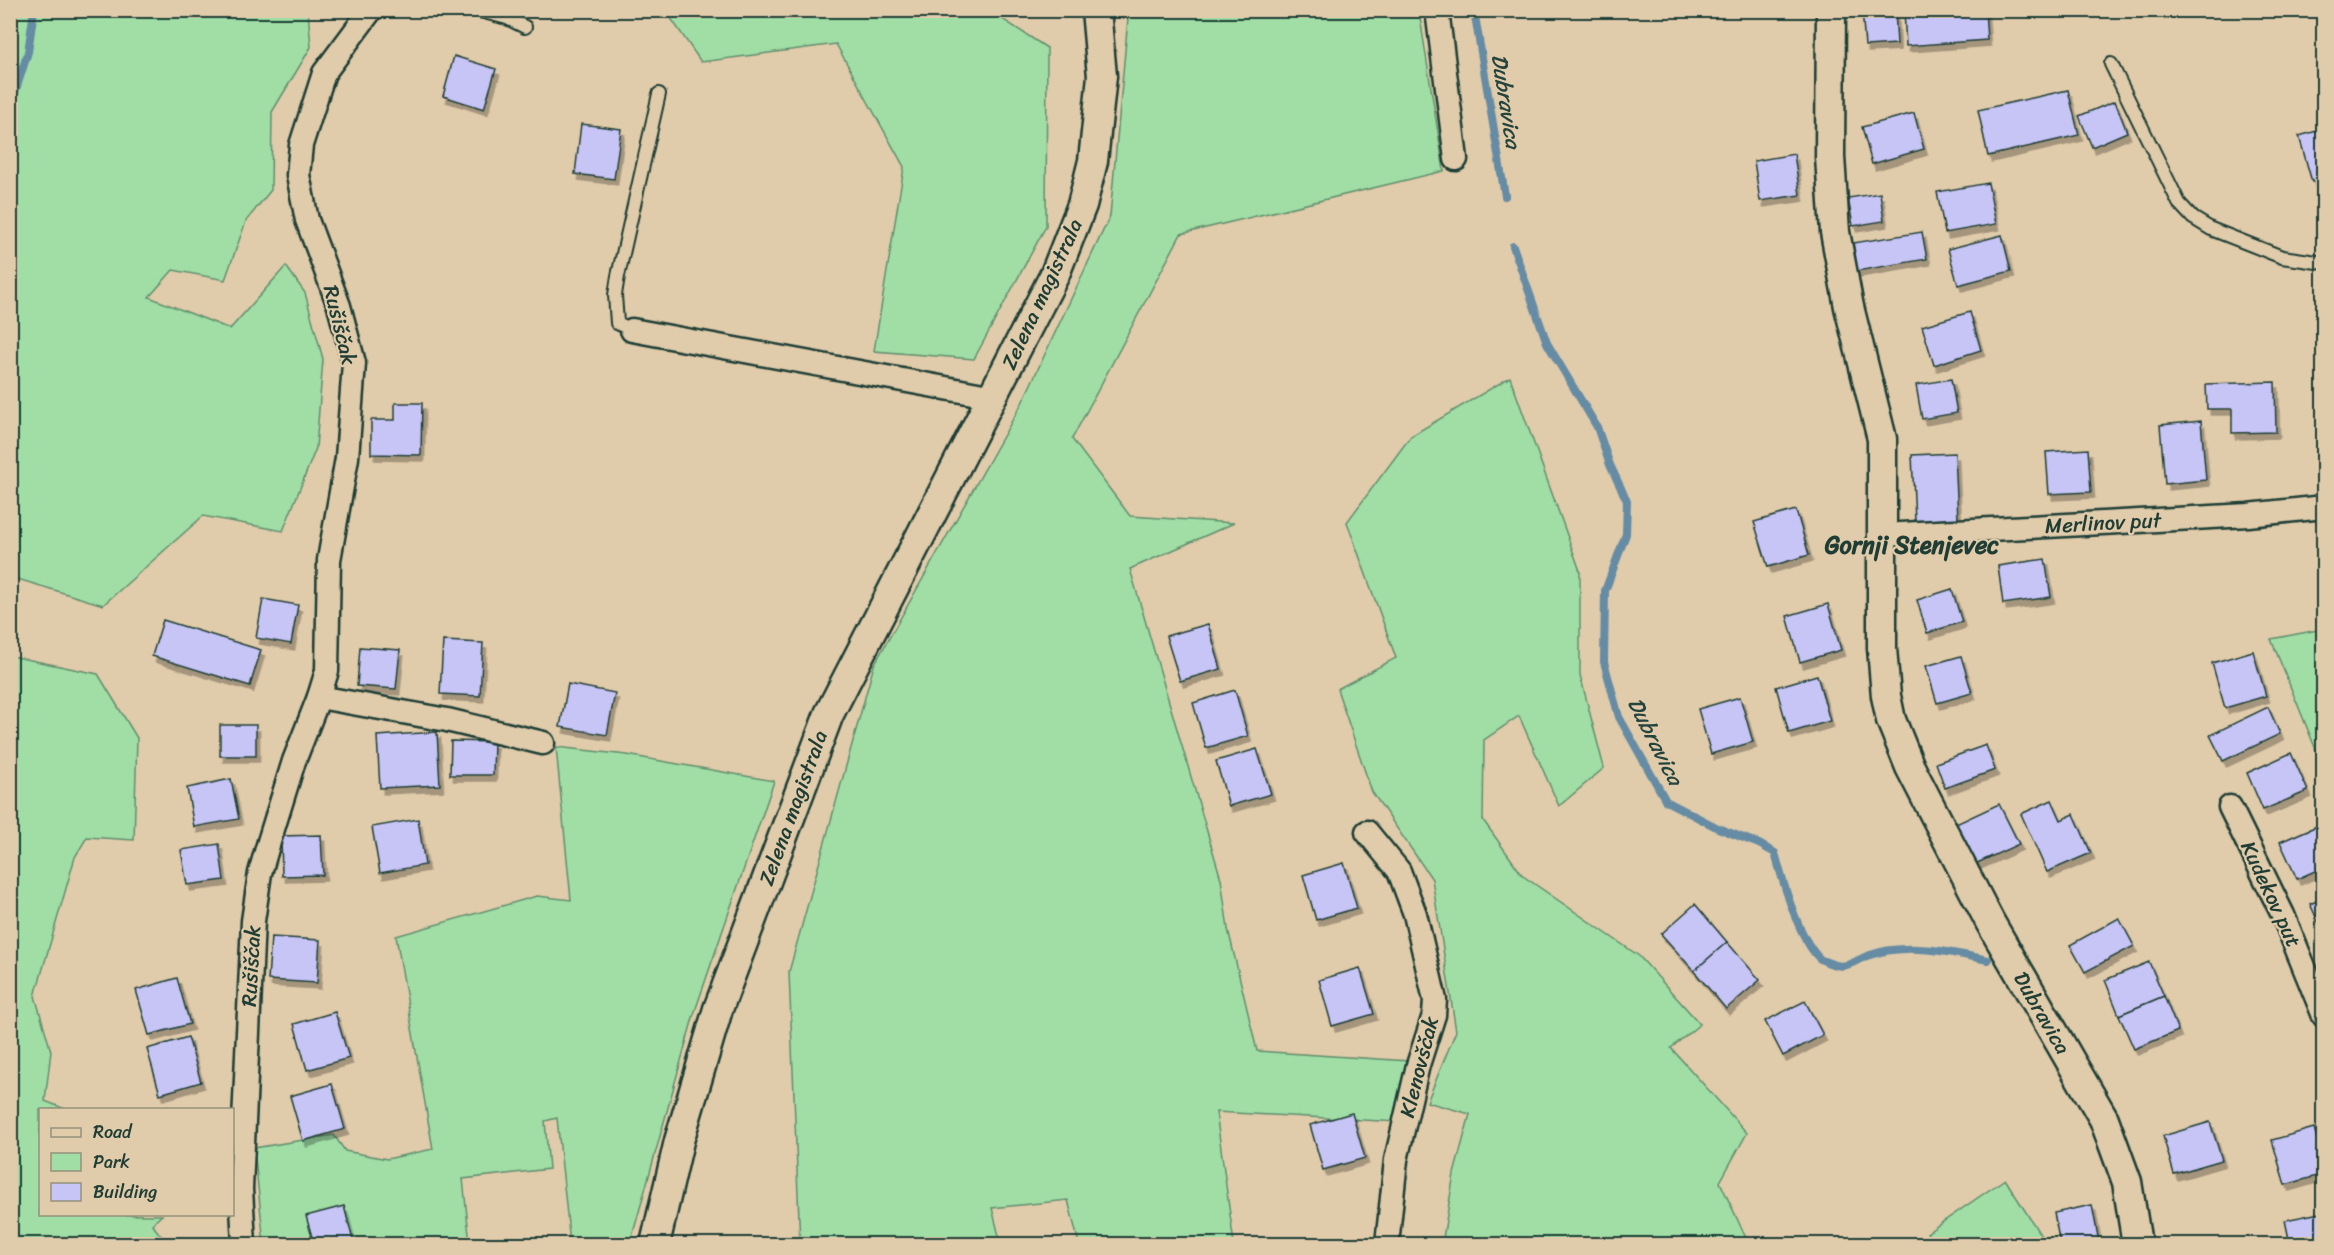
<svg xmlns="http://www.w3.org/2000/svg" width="2334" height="1255" font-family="Sriracha,sans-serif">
<defs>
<filter id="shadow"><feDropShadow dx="3.5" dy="6" stdDeviation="0" flood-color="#0004"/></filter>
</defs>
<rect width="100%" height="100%" fill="#e0cbaa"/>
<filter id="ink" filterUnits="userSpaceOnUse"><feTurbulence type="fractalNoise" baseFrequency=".0167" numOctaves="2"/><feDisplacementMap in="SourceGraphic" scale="12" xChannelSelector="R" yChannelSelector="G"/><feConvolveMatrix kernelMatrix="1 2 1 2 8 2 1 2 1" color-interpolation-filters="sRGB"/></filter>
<g filter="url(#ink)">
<g fill="#a0dea6" stroke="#608e6d" stroke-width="1.5">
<path d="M 10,11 L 308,11 L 311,47 L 272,112 L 271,190 L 246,221 L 225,280 L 173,270 L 149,297 L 230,329 L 286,266 L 305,293 L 323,359 L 316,448 L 283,531 L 203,516 L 103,605 L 11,577 Z"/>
<path d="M 666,11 L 990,11 L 1047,48 L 1046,226 L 974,359 L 874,351 L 904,167 L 836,44 L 701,62 Z"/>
<path d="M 1125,11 L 1419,11 L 1444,171 L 1181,234 L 1072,439 L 1130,516 L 1234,523 L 1130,569 L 1221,879 L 1228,929 L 1257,1051 L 1409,1061 L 1398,1122 L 1216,1112 L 1234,1244 L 1079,1244 L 1068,1200 L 992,1208 L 1001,1244 L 800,1244 L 789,972 L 874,665 L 1022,403 L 1110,216 L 1128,18 Z"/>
<path d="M 1510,377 L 1580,571 L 1580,675 L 1604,768 L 1559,806 L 1519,716 L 1484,740 L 1483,820 L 1523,876 L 1639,956 L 1700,1024 L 1671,1048 L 1747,1133 L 1720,1182 L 1746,1238 L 1736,1244 L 1442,1244 L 1454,1174 L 1470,1114 L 1427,1102 L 1456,1031 L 1432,879 L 1372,792 L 1337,689 L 1396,658 L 1347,522 L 1411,436 Z"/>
<path d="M 2323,629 L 2324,629 L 2323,767 L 2271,639 Z"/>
<path d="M 11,656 L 98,674 L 137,738 L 134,840 L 87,837 L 75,857 L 35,996 L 51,1051 L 45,1101 L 65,1109 L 40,1110 L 40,1214 L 162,1215 L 152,1224 L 167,1244 L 11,1244 Z"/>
<path d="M 556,747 L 627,755 L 774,781 L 694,1014 L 630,1244 L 570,1244 L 557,1118 L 545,1121 L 549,1169 L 463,1179 L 470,1244 L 264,1244 L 254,1148 L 334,1135 L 345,1151 L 387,1159 L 433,1149 L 396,936 L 537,896 L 571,900 Z"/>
<path d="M 2005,1179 L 2041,1236 L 2030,1244 L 1937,1244 L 1927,1233 Z"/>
</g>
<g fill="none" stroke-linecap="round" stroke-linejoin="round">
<g stroke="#658ca4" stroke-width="8">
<path d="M 1474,10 L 1505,196"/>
<path d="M 10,108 L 28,52 L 34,10"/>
<path d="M 1513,246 L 1547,343 L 1597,427 L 1610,465 L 1627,501 L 1626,534 L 1605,591 L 1604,662 L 1619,717 L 1666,801 L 1718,828 L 1759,844 L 1775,853 C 1783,882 1798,937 1819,958 C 1822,961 1828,962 1832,964 C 1848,970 1856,959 1870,955 C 1907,942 1951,952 1988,960"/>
</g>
</g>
<g fill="#c7c4f6" stroke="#1f3d34" stroke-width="1.5" filter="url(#shadow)">
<path d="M 1862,10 L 1895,10 L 1897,44 L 1865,46 Z"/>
<path d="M 1904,10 L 1985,10 L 1987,40 L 1906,46 Z"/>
<path d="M 454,56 L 496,69 L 484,109 L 443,96 Z"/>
<path d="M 2068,90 L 2079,135 L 1988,156 L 1978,110 Z"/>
<path d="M 2115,101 L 2127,132 L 2092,147 L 2079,116 Z"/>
<path d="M 1914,113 L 1924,149 L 1872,164 L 1862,127 Z"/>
<path d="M 581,124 L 621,129 L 614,179 L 575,174 Z"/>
<path d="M 2324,129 L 2324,178 L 2312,182 L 2299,136 Z"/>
<path d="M 1794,154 L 1800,195 L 1760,201 L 1754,161 Z"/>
<path d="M 1988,183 L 1996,224 L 1945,233 L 1937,192 Z"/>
<path d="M 1880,193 L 1884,221 L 1853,226 L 1848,198 Z"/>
<path d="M 1922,232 L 1927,259 L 1857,271 L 1853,243 Z"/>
<path d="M 2002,235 L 2011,271 L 1958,285 L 1948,249 Z"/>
<path d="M 1970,312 L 1981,350 L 1934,365 L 1922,326 Z"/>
<path d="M 1951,379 L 1957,413 L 1922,419 L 1916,385 Z"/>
<path d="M 2275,382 L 2276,432 L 2232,433 L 2232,409 L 2207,409 L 2206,384 Z"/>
<path d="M 395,403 L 422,403 L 421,455 L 371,454 L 371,420 L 395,420 Z"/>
<path d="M 2201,421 L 2206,480 L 2165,484 L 2160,425 Z"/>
<path d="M 2088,449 L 2091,492 L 2049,494 L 2046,452 Z"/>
<path d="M 1955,453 L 1958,519 L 1915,521 L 1912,455 Z"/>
<path d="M 1796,510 L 1809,555 L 1768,567 L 1754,522 Z"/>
<path d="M 2045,559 L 2051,597 L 2003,604 L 1998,566 Z"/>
<path d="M 1952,589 L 1962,622 L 1927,633 L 1917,600 Z"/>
<path d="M 263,599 L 298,605 L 291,644 L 256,638 Z"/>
<path d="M 1828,604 L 1841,650 L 1800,662 L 1787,616 Z"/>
<path d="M 163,620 L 261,650 L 250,686 L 152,656 Z"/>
<path d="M 1208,624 L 1221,669 L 1180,681 L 1166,636 Z"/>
<path d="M 443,641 L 483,643 L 480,696 L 440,694 Z"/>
<path d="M 360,647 L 400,650 L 396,689 L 357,686 Z"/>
<path d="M 2253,651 L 2266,696 L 2225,708 L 2212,663 Z"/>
<path d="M 1961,656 L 1972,693 L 1937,703 L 1926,666 Z"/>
<path d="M 1817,675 L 1830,721 L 1789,733 L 1776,687 Z"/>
<path d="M 568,684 L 615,693 L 607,735 L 560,727 Z"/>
<path d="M 1235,690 L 1248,736 L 1206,748 L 1193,703 Z"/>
<path d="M 1740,697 L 1753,742 L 1711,754 L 1698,709 Z"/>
<path d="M 2268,707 L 2280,734 L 2223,761 L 2210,735 Z"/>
<rect x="220" y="725" width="36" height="31"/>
<path d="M 437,732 L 440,785 L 380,788 L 377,736 Z"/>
<path d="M 451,741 L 494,742 L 493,775 L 450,775 Z"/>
<path d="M 1986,745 L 1995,770 L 1945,788 L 1936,763 Z"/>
<path d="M 1257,749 L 1271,794 L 1229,806 L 1216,761 Z"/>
<path d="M 2291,753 L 2308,791 L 2263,810 L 2247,773 Z"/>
<path d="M 231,779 L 239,819 L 194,827 L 187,788 Z"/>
<path d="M 2052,800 L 2061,820 L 2074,814 L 2091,853 L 2047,872 L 2021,814 Z"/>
<path d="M 1999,804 L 2019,844 L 1975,864 L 1956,824 Z"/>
<path d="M 418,819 L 425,865 L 380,873 L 372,827 Z"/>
<path d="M 2324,823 L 2324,867 L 2297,879 L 2280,842 Z"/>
<path d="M 321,835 L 323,875 L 282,876 L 281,836 Z"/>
<path d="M 219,844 L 224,880 L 187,885 L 181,850 Z"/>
<path d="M 1344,863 L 1357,908 L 1316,920 L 1303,875 Z"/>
<path d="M 2324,898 L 2324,934 L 2310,904 Z"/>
<path d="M 1695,904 L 1727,942 L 1694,971 L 1661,934 Z"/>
<path d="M 2119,918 L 2134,946 L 2085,972 L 2070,945 Z"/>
<path d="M 271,937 L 320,940 L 317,983 L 268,980 Z"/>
<path d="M 1727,942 L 1760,980 L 1726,1009 L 1694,971 Z"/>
<path d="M 2149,962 L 2164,996 L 2119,1015 L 2105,980 Z"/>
<path d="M 1360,968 L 1374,1014 L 1332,1026 L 1319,980 Z"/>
<path d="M 177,978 L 190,1024 L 149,1035 L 136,990 Z"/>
<path d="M 2164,996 L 2178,1031 L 2134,1049 L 2119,1015 Z"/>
<path d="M 1805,1001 L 1823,1035 L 1783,1056 L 1765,1021 Z"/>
<path d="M 335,1012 L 349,1058 L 307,1070 L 294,1024 Z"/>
<path d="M 188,1037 L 201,1082 L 160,1094 L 147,1049 Z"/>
<path d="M 332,1084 L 345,1129 L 303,1141 L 290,1096 Z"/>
<path d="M 1352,1113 L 1365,1158 L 1323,1170 L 1310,1125 Z"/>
<path d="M 2210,1122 L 2222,1160 L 2174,1174 L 2163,1136 Z"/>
<path d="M 2314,1128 L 2324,1162 L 2324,1174 L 2285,1185 L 2272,1140 Z"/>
<path d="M 2092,1205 L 2099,1242 L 2086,1244 L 2060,1244 L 2054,1213 Z"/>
<path d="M 344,1206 L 354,1244 L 314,1244 L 306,1216 Z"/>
<path d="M 2320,1213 L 2324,1244 L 2290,1244 L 2285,1220 Z"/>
</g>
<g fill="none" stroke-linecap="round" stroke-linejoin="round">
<g stroke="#1f3d34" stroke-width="16">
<g id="service">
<path d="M 476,10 L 507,18 L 525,27"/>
<path d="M 2111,64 L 2179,203 L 2193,218 L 2211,229 L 2282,257 L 2324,263"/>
<path d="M 632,330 L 617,323 L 615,295 L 618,276 L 659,94"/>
</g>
</g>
<g stroke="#1f3d34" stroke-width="27">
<g id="minor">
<path d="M 1437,10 L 1456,159"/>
<path d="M 632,330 L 994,397"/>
<path d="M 1883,535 L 2248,515 L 2324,507"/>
<path d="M 319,697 L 447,720 L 543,743"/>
<path d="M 2230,807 L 2283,915 L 2324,1016"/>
<path d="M 1367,832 L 1399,871 L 1415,914 L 1435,1000 L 1434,1015 L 1418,1065 L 1396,1160 L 1387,1244"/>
<path d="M 244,1244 L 241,1189 L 253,921 L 260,873 L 268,845 L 294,761 L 319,697 L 327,671 L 329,560 L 347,458 L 354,363 L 339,306 L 307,220 L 298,175 L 301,145 L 324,73 L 371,10"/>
</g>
</g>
<g stroke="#1f3d34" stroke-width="33">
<g id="tertiary">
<path d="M 1831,10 L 1830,157 L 1835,232 L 1849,307 L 1882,439 L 1882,648 L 1886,696 L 1891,720 L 1910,767 L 1990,922 L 2104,1119 L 2127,1182 L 2137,1244"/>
<path d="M 655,1244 L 679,1141 L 718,1009 L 829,714 L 1055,274 L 1082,205 L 1093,161 L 1102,76 L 1096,10"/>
</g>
</g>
<use href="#service" stroke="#e0cbaa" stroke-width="12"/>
<use href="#minor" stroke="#e0cbaa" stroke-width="22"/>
<use href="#tertiary" stroke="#e0cbaa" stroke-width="28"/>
</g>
</g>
<g text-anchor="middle" stroke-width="4.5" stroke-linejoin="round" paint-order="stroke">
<g font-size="21" fill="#1f3d34" stroke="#e0cbaa">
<text transform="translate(1042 294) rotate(-65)" y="7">Zelena magistrala</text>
<text transform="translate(340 325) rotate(76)" y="7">Rušiščak</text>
<text transform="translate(2103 523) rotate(-3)" y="7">Merlinov put</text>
<text transform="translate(793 808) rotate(-70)" y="7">Zelena magistrala</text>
<text transform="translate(2271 894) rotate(65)" y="7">Kudekov put</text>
<text transform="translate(251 966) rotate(-87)" y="7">Rušiščak</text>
<text transform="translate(2042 1013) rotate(60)" y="7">Dubravica</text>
<text transform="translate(1419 1067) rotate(-76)" y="7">Klenovščak</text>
</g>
<g font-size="22" font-style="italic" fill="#25443d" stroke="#e0cbaa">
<text transform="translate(1507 101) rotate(81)" y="8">Dubravica</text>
<text transform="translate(1656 741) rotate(63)" y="8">Dubravica</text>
</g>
<g font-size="24" font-weight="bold" fill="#1f3d34" stroke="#e0cbaa">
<text x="1912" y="553">Gornji Stenjevec</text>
</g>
</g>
<rect width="2334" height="1255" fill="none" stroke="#e0cbaa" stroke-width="36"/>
<rect x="18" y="18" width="2298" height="1219" fill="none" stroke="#1f3d34" stroke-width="2" filter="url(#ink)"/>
<rect x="39" y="1108" width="195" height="108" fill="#e0cbaa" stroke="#93927b" stroke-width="1.5"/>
<rect x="51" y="1128" width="30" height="9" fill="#e0cbaa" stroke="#93927b" stroke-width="1.5"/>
<text x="93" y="1138" font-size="18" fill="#1f3d34">Road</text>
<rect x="51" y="1153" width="30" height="18" fill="#a0dea6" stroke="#93927b" stroke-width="1.5"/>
<text x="93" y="1168" font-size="18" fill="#1f3d34">Park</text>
<rect x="51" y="1183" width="30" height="18" fill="#c7c4f6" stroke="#93927b" stroke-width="1.5"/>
<text x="93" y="1198" font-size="18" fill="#1f3d34">Building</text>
</svg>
